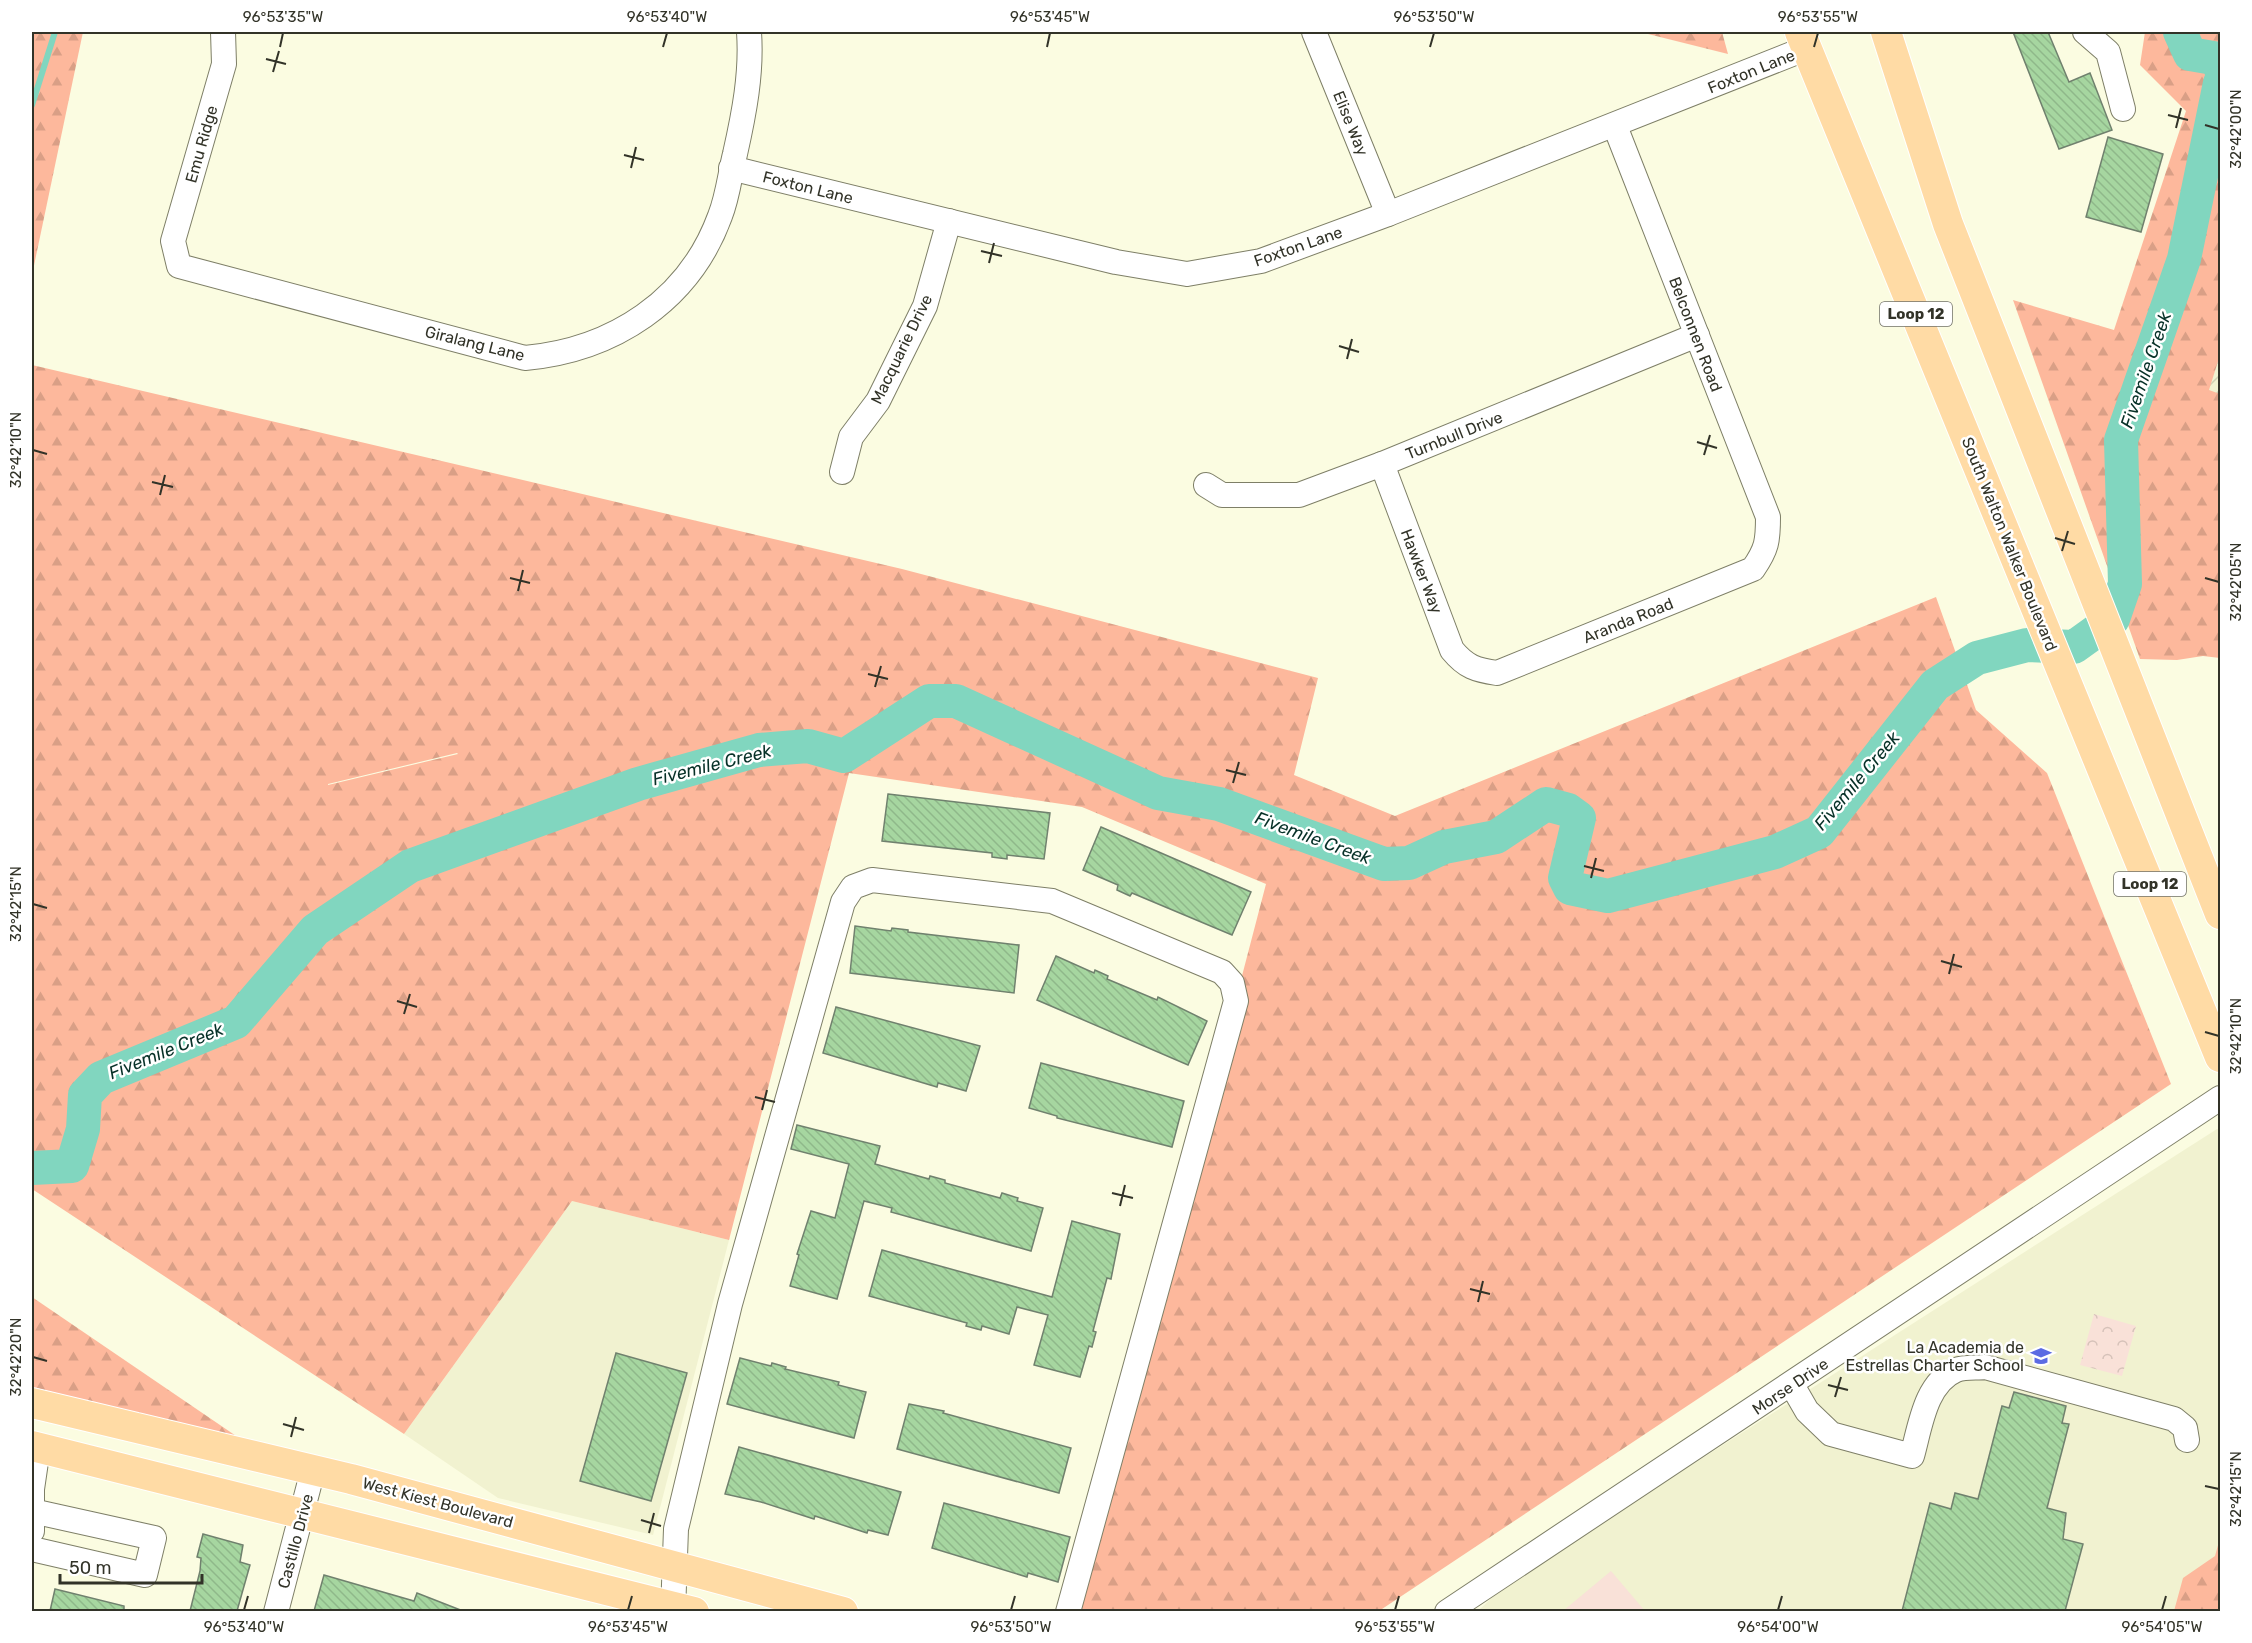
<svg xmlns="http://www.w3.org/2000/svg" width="2252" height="1643" font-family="Rubik,sans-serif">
<defs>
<pattern id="industrial-furrows" width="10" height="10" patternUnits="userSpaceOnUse" patternTransform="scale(1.5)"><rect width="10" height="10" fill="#f1f2d0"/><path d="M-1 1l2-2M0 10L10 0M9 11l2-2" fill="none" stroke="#cfd0b3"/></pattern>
<pattern id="forest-firs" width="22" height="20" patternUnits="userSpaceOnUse" patternTransform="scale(1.5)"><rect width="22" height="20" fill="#fdb89c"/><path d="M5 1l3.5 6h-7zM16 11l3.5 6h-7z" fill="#d99f86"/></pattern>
<pattern id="park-crowns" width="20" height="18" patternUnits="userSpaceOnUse" patternTransform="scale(1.5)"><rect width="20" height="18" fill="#f9e1d8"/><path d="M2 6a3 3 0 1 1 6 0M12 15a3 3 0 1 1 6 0" fill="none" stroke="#d6c2b9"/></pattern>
<pattern id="building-back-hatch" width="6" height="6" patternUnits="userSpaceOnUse" patternTransform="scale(1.5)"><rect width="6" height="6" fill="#a6d6a0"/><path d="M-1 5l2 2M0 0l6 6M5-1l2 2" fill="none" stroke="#8fb88a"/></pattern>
</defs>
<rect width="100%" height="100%" fill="#fbfce1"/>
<g fill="#f1f2d0">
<path d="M 2217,1129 L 2220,1130 L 2220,1611 L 1477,1612 L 1507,1583 Z"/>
<path d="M 572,1201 L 729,1240 L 653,1535 L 498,1498 L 404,1434 Z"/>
</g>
<path fill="url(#industrial-furrows)" d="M 2220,355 L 2220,394 L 2208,391 Z"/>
<g fill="url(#forest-firs)" fill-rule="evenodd">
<path d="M 32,32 L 83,32 L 32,275 Z"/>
<path d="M 1640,32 L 1722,32 L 1728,54 Z"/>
<path d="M 2145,32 L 2220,32 L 2220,355 L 2209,390 L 2220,394 L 2220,658 L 2203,656 L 2177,660 L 2140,659 L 2013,300 L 2114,330 L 2186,111 L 2140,65 Z"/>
<path d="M 32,365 L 902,569 L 1318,678 L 1294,775 L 1395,816 L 1936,597 L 1976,710 L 2047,773 L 2171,1084 L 1379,1611 L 1076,1611 L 1266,884 L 1082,807 L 849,773 L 729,1240 L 572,1201 L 404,1434 L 32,1189 ZM 457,753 L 458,754 L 328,785 L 328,784 Z"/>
<path d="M 32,1297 L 242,1440 L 32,1387 Z"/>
<path d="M 2220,1538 L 2220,1611 L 2174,1611 L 2183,1578 L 2215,1556 Z"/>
</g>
<path fill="url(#park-crowns)" d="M 2094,1314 L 2136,1326 L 2122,1376 L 2080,1365 Z"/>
<path fill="#f9e1d8" d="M 1611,1571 L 1645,1611 L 1563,1611 Z"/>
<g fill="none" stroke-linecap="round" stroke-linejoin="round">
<path stroke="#81d6bf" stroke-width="6" d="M 32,105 L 55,32"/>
<g stroke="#81d6bf" stroke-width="34">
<path d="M 2180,32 L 2190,54 L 2219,59 L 2220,67"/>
<path d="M 32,1168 L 72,1166 L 83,1129 L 85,1095 L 101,1078 L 236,1022 L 315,930 L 410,866 L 638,784 L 759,750 L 808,746 L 844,756 L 929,701 L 956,701 L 1158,793 L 1219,804 L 1384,864 L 1409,863 L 1444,847 L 1496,837 L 1546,804 L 1568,810 L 1579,818 L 1565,878 L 1570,888 L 1608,896 L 1775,852 L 1819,832 L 1935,685 L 1977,658 L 2027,645 L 2074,647 L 2113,619 L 2125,584 L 2121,440 L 2184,259 L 2220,83"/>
</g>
</g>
<g fill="url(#building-back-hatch)" stroke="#70816e" stroke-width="1.5">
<path d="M 2013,32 L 2048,32 L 2069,82 L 2090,73 L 2112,130 L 2059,149 Z"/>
<path d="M 2108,137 L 2163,154 L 2141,232 L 2086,217 Z"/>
<path d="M 888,794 L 1050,813 L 1044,859 L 1007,855 L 1007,859 L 992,857 L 992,853 L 882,841 Z"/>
<path d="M 1101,827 L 1251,892 L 1232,935 L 1132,893 L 1130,896 L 1117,890 L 1118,885 L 1083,870 Z"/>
<path d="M 855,926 L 891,931 L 892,928 L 908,930 L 908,932 L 1019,945 L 1014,993 L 850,973 Z"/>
<path d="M 1056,956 L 1094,973 L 1095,970 L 1108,976 L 1107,979 L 1157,1000 L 1158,997 L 1207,1021 L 1188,1065 L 1037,1000 Z"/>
<path d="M 836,1007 L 980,1046 L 966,1091 L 938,1083 L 937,1087 L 823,1053 Z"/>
<path d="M 1041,1063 L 1184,1101 L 1172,1147 L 1057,1118 L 1057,1116 L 1029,1108 Z"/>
<path d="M 797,1125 L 880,1146 L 875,1164 L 929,1179 L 930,1176 L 945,1180 L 945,1183 L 1000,1198 L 1002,1193 L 1018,1198 L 1017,1201 L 1043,1208 L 1031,1251 L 891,1212 L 892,1208 L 864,1201 L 837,1299 L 790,1286 L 799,1255 L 797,1254 L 811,1211 L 835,1218 L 849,1164 L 791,1149 Z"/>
<path d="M 1072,1221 L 1120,1234 L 1111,1279 L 1107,1278 L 1093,1331 L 1096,1332 L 1092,1347 L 1089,1346 L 1080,1377 L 1034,1365 L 1048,1315 L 1017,1307 L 1009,1334 L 982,1326 L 981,1330 L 966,1326 L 967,1323 L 869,1296 L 882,1250 L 1052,1297 Z"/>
<path d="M 616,1353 L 687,1373 L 651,1501 L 580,1481 Z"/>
<path d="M 740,1358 L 771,1366 L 772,1363 L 786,1367 L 785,1369 L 839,1382 L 838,1385 L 866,1392 L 854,1438 L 727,1404 Z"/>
<path d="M 2014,1392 L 2066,1406 L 2062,1423 L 2069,1424 L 2047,1508 L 2066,1513 L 2063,1539 L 2083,1544 L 2065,1611 L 1902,1611 L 1930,1503 L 1951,1509 L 1955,1493 L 1978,1499 L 2002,1406 L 2009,1408 Z"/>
<path d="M 909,1404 L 944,1411 L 943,1413 L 1071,1448 L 1059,1493 L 897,1449 Z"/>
<path d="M 739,1447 L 901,1492 L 888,1535 L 868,1530 L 867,1533 L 815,1516 L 814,1519 L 761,1502 L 725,1494 Z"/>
<path d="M 944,1503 L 1070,1537 L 1058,1582 L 1028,1573 L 1027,1577 L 932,1548 Z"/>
<path d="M 203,1534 L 243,1545 L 240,1562 L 250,1565 L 237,1611 L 190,1611 L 200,1571 L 201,1558 L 197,1557 Z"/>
<path d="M 324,1575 L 414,1601 L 417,1593 L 463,1611 L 314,1611 Z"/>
<path d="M 55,1589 L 124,1606 L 124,1611 L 50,1611 Z"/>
</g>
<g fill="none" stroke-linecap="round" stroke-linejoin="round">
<g stroke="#7e7f67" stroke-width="26">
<g id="minor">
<path d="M 223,32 L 224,64 L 173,241 L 179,266 L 525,358 C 613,350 689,301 720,216 C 728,196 730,174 735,154 C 744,114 752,73 749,32"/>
<path d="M 1314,32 L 1388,214"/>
<path d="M 2085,32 L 2108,52 L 2123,109"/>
<path d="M 731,168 L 1116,262 L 1187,274 L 1261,261 L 1388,214 L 1807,48"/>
<path d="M 1382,464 L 1452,650 C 1466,667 1476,670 1497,673 L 1753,569 C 1767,549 1768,541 1768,517 L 1615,126"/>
<path d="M 842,472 L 851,437 L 878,401 L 925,306 L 949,221"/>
<path d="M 1206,485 L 1222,495 L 1299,495 L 1382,464 L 1697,335"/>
<path d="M 1792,1385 L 1807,1411 L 1831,1434 L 1912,1456 C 1920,1428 1925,1383 1956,1370 C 1964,1367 1976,1368 1985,1367 L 2174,1419 L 2185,1428 L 2187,1440"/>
<path d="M 32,1531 L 32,1489 L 38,1448"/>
<path d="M 32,1549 L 145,1575 L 154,1538 L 32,1511"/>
<path d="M 276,1612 L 313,1470"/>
<path d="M 673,1612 L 676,1529 L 730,1304 L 843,902 L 853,887 L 872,880 L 1052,901 L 1222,972 L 1232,983 L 1236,1001 L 1068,1612"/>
<path d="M 1447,1612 L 2220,1098"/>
</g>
</g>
<g stroke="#fff" stroke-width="32">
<g id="major">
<path d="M 1800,32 L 2220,1057"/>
<path d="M 1886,32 L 1948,224 L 2220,914"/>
<path d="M 32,1403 L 351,1479 L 843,1612"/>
<path d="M 32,1446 L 694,1612"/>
</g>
</g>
<use href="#minor" stroke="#fff" stroke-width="24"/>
<use href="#major" stroke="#ffdba5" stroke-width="30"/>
</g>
<path fill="none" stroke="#323328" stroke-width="2" d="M 280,47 L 283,33M 663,47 L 667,33M 1047,47 L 1050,33M 1430,47 L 1434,33M 1814,47 L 1818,33M 266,59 L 286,64M 273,72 L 279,51M 2168,115 L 2188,120M 2205,125 L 2219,129M 2176,128 L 2181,108M 624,155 L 644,160M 631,168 L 636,147M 981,251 L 1002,256M 989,263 L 994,243M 1339,346 L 1359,352M 1347,359 L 1352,339M 1697,442 L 1717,448M 33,450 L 47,454M 1704,455 L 1710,435M 152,482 L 173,487M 160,495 L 165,475M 2055,538 L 2075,544M 2062,551 L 2068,531M 510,578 L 530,583M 2205,578 L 2219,582M 518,591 L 523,570M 868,674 L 888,679M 875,687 L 881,666M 1226,770 L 1246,775M 1233,783 L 1239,762M 1584,866 L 1604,871M 1591,878 L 1596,858M 33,904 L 47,908M 1941,961 L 1962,967M 1949,974 L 1954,954M 397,1001 L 417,1007M 404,1014 L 410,994M 2205,1032 L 2219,1036M 755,1097 L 775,1102M 762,1110 L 767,1090M 1112,1193 L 1133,1198M 1120,1206 L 1125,1185M 1470,1289 L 1490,1294M 1478,1302 L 1483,1281M 33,1357 L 47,1361M 1828,1385 L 1848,1390M 1835,1397 L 1841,1377M 283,1424 L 304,1430M 291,1437 L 296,1417M 2205,1486 L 2219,1489M 641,1520 L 661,1526M 649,1533 L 654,1513M 244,1610 L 248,1596M 628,1610 L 632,1596M 1011,1610 L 1015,1596M 1395,1610 L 1399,1596M 1778,1610 L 1782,1596M 2162,1610 L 2166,1596"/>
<defs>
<g id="school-bare" transform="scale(1.62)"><path d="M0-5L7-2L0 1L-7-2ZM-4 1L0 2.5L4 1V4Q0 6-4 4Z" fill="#5b6be3" stroke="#fff" stroke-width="2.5" paint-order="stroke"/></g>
</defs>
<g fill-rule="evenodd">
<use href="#school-bare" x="2041" y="1356"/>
</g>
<g text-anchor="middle" stroke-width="5" stroke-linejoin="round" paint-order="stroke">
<g fill="#fff" stroke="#707068" stroke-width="1.5">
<rect x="1880" y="302" width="72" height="24" rx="4.5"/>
<rect x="2114" y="872" width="72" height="24" rx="4.5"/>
</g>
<g font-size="15" font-weight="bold" fill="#323328">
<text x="1916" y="319">Loop 12</text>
<text x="2150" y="889">Loop 12</text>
</g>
<g font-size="16" fill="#323328" stroke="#fff">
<text transform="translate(1751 71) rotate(-22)" y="6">Foxton Lane</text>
<text transform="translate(1351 123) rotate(68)" y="6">Elise Way</text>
<text transform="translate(201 144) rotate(-74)" y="6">Emu Ridge</text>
<text transform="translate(808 187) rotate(14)" y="6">Foxton Lane</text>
<text transform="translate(1298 246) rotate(-19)" y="6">Foxton Lane</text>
<text transform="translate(1696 334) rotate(69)" y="6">Belconnen Road</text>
<text transform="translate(475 343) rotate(14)" y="6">Giralang Lane</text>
<text transform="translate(901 349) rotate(-64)" y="6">Macquarie Drive</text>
<text transform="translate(1454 435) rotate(-22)" y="6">Turnbull Drive</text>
<text transform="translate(2010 544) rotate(68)" y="6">South Walton Walker Boulevard</text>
<text transform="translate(1422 571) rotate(69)" y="6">Hawker Way</text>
<text transform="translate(1628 620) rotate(-22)" y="6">Aranda Road</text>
<text transform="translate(1790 1386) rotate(-34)" y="6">Morse Drive</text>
<text transform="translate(438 1502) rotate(15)" y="6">West Kiest Boulevard</text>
<text transform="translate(295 1541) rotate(-75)" y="6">Castillo Drive</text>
</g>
<g font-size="16" fill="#323328" stroke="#fff" text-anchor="end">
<text x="2024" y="1353">La Academia de<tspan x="2024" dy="18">Estrellas Charter School</tspan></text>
</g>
<g font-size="18" font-style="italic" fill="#073128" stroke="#fff">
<text transform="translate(2146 370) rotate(-71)" y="6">Fivemile Creek</text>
<text transform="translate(712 765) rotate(-14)" y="6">Fivemile Creek</text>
<text transform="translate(1857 781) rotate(-50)" y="6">Fivemile Creek</text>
<text transform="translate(1313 838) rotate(20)" y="6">Fivemile Creek</text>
<text transform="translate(166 1051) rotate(-22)" y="6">Fivemile Creek</text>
</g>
</g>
<rect width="2252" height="1643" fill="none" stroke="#ffffff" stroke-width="66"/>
<path d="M60 1574v9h142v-9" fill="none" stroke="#323328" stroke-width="3"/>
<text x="69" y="1574" font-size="18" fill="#323328" stroke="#ffffff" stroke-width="4.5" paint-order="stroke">50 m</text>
<rect x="33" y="33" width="2186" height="1577" fill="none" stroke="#323328" stroke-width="2"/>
<g font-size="15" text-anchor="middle" fill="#323328">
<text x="283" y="22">96°53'35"W</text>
<text x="667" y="22">96°53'40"W</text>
<text x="1050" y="22">96°53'45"W</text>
<text x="1434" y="22">96°53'50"W</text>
<text x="1818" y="22">96°53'55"W</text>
<text transform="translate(2236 129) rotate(-90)" y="5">32°42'00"N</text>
<text transform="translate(16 450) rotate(-90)" y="5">32°42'10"N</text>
<text transform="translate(2236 582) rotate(-90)" y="5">32°42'05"N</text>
<text transform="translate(16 904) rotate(-90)" y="5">32°42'15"N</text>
<text transform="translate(2236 1036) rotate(-90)" y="5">32°42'10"N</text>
<text transform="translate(16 1357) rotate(-90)" y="5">32°42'20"N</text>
<text transform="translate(2236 1489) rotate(-90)" y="5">32°42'15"N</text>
<text x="244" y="1632">96°53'40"W</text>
<text x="628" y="1632">96°53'45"W</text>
<text x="1011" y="1632">96°53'50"W</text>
<text x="1395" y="1632">96°53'55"W</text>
<text x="1778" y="1632">96°54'00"W</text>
<text x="2162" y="1632">96°54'05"W</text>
</g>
</svg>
